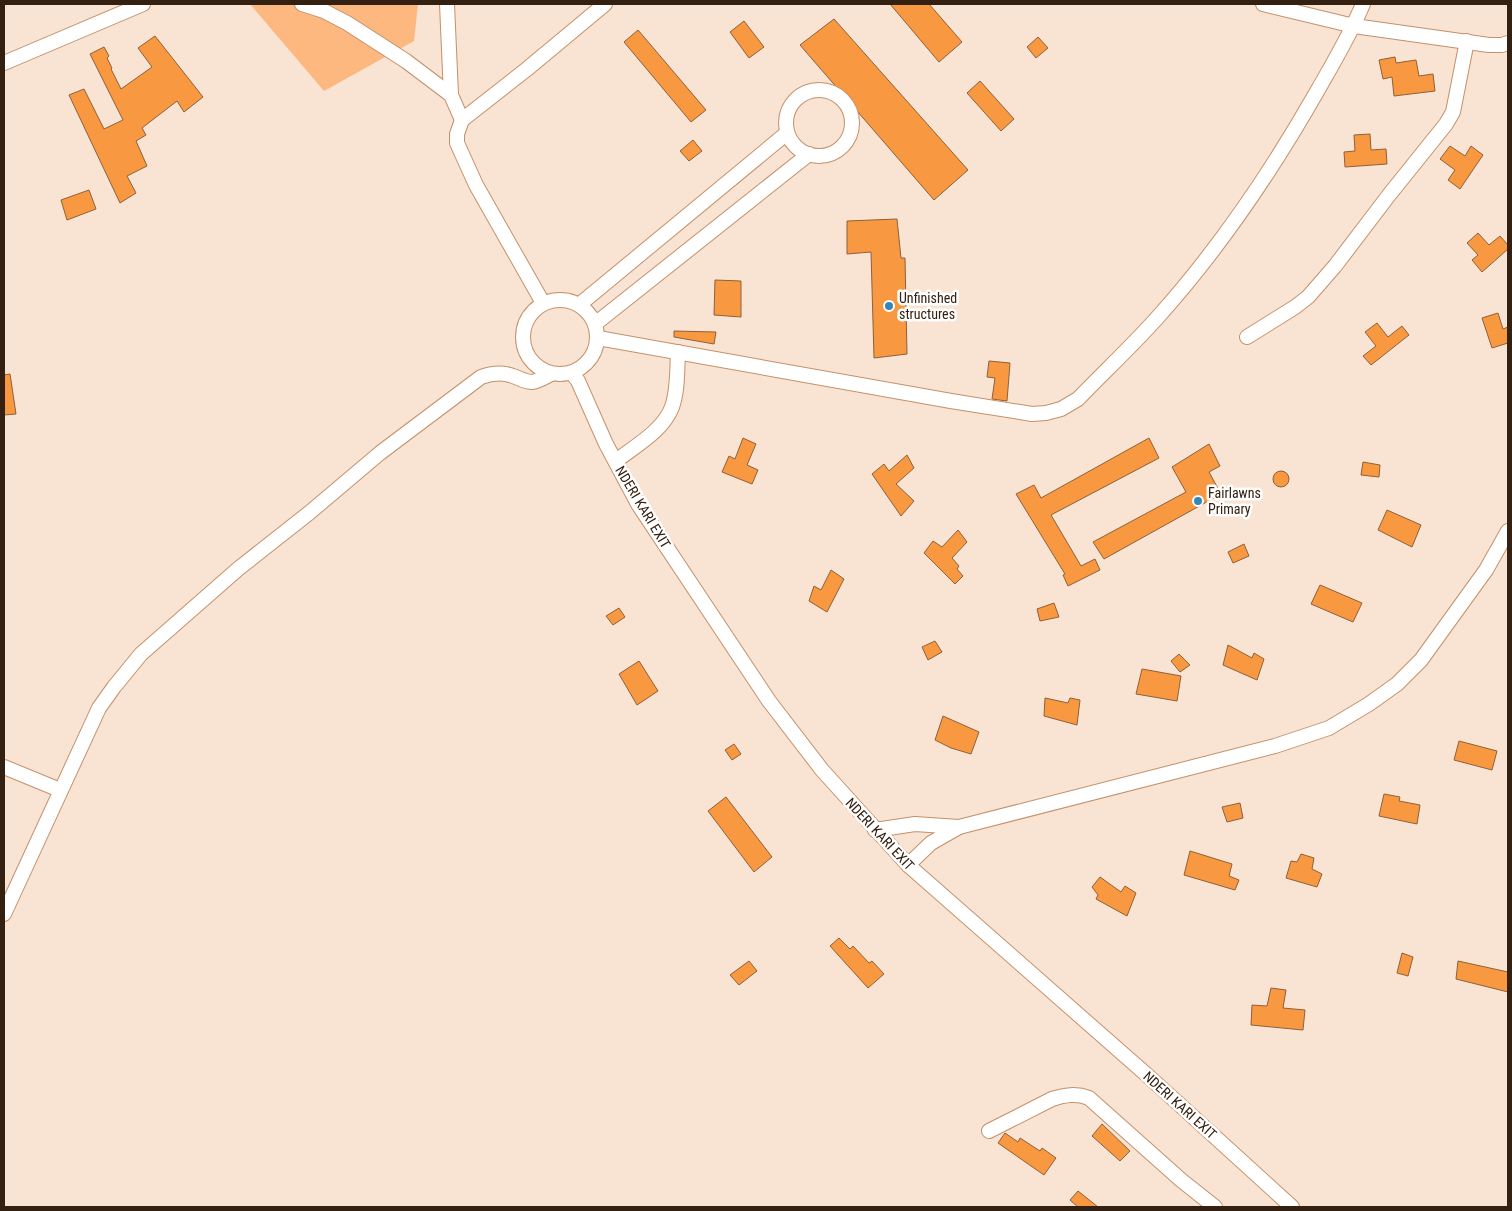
<svg xmlns="http://www.w3.org/2000/svg" width="1512" height="1211" font-family="'Roboto Condensed',sans-serif">
<rect width="100%" height="100%" fill="#f9e3d3"/>
<path fill="#fdb880" d="M 250,4 L 418,4 L 414,41 L 324,91 Z"/>
<g fill="#f89942" stroke="#8f6039">
<path d="M 890,4 L 929,4 L 962,42 L 939,62 Z"/>
<path d="M 834,19 L 968,170 L 934,200 L 800,45 Z"/>
<path d="M 744,21 L 764,47 L 749,58 L 730,32 Z"/>
<path d="M 638,30 L 706,110 L 691,122 L 624,42 Z"/>
<path d="M 155,36 L 203,97 L 184,112 L 177,101 L 142,128 L 146,135 L 136,141 L 147,166 L 127,176 L 136,193 L 120,203 L 69,95 L 84,89 L 104,129 L 123,120 L 90,54 L 104,47 L 109,56 L 107,58 L 112,68 L 111,69 L 121,89 L 152,67 L 138,48 Z"/>
<path d="M 1038,37 L 1048,48 L 1036,58 L 1027,47 Z"/>
<path d="M 1395,57 L 1396,63 L 1416,60 L 1419,76 L 1433,74 L 1435,91 L 1394,96 L 1392,77 L 1383,79 L 1379,60 Z"/>
<path d="M 980,81 L 1014,119 L 1001,131 L 967,93 Z"/>
<path d="M 1370,134 L 1371,150 L 1386,149 L 1387,164 L 1345,167 L 1344,152 L 1355,151 L 1354,135 Z"/>
<path d="M 693,140 L 702,151 L 689,161 L 680,151 Z"/>
<path d="M 1450,146 L 1465,156 L 1471,146 L 1483,155 L 1460,189 L 1448,180 L 1455,170 L 1440,159 Z"/>
<path d="M 89,190 L 96,209 L 67,220 L 61,200 Z"/>
<path d="M 897,219 L 901,258 L 905,258 L 907,354 L 874,358 L 871,252 L 847,254 L 847,221 Z"/>
<path d="M 1478,233 L 1489,245 L 1500,236 L 1508,245 L 1508,249 L 1482,272 L 1472,260 L 1478,255 L 1467,243 Z"/>
<path d="M 715,280 L 741,281 L 741,317 L 714,315 Z"/>
<path d="M 1498,313 L 1503,329 L 1508,327 L 1508,343 L 1492,348 L 1482,318 Z"/>
<path d="M 1377,323 L 1388,337 L 1402,326 L 1409,335 L 1371,365 L 1363,356 L 1376,346 L 1365,332 Z"/>
<path d="M 674,331 L 716,332 L 714,344 L 674,337 Z"/>
<path d="M 989,361 L 1010,363 L 1007,401 L 992,399 L 995,378 L 987,377 Z"/>
<path d="M 10,374 L 16,414 L 4,415 L 4,375 Z"/>
<path d="M 743,438 L 756,444 L 747,465 L 758,470 L 752,484 L 722,472 L 729,456 L 735,459 Z"/>
<path d="M 1149,438 L 1159,458 L 1051,515 L 1081,566 L 1095,559 L 1100,570 L 1068,586 L 1063,575 L 1065,574 L 1016,494 L 1034,485 L 1041,498 Z"/>
<path d="M 1209,444 L 1220,466 L 1209,472 L 1221,494 L 1104,559 L 1093,542 L 1186,492 L 1172,467 Z"/>
<path d="M 907,455 L 914,468 L 896,484 L 914,501 L 901,516 L 872,474 L 884,464 L 889,471 Z"/>
<path d="M 1363,462 L 1380,465 L 1379,477 L 1361,475 Z"/>
<circle cx="1281" cy="479" r="8"/>
<path d="M 1387,510 L 1421,525 L 1412,547 L 1378,530 Z"/>
<path d="M 958,530 L 967,542 L 952,558 L 959,566 L 957,569 L 963,576 L 955,584 L 924,553 L 933,541 L 942,547 Z"/>
<path d="M 1244,544 L 1249,556 L 1233,563 L 1228,552 Z"/>
<path d="M 831,570 L 844,579 L 827,612 L 809,601 L 814,586 L 821,590 Z"/>
<path d="M 1320,585 L 1362,603 L 1353,622 L 1311,604 Z"/>
<path d="M 1054,603 L 1059,617 L 1040,621 L 1037,609 Z"/>
<path d="M 619,608 L 625,617 L 613,625 L 606,616 Z"/>
<path d="M 935,641 L 942,652 L 928,660 L 922,647 Z"/>
<path d="M 1228,645 L 1252,658 L 1254,653 L 1264,659 L 1257,680 L 1223,665 Z"/>
<path d="M 1179,654 L 1190,665 L 1180,672 L 1171,661 Z"/>
<path d="M 639,661 L 658,691 L 637,705 L 619,674 Z"/>
<path d="M 1142,669 L 1181,676 L 1177,701 L 1136,694 Z"/>
<path d="M 1045,698 L 1068,703 L 1070,698 L 1080,700 L 1077,725 L 1044,716 Z"/>
<path d="M 943,716 L 979,732 L 971,754 L 951,748 L 935,740 Z"/>
<path d="M 1459,741 L 1497,751 L 1492,770 L 1454,760 Z"/>
<path d="M 734,744 L 741,754 L 732,760 L 725,750 Z"/>
<path d="M 1384,794 L 1400,797 L 1399,801 L 1420,805 L 1417,824 L 1379,816 Z"/>
<path d="M 726,797 L 772,857 L 754,872 L 708,811 Z"/>
<path d="M 1240,803 L 1243,818 L 1227,822 L 1222,807 Z"/>
<path d="M 1190,851 L 1232,864 L 1229,876 L 1239,880 L 1235,890 L 1184,875 Z"/>
<path d="M 1301,854 L 1314,858 L 1312,869 L 1322,874 L 1317,887 L 1286,878 L 1291,861 L 1297,862 Z"/>
<path d="M 1100,877 L 1121,892 L 1125,886 L 1136,893 L 1127,916 L 1096,899 L 1098,895 L 1092,887 Z"/>
<path d="M 839,938 L 850,949 L 853,946 L 869,963 L 872,961 L 884,974 L 868,988 L 830,946 Z"/>
<path d="M 1402,953 L 1413,957 L 1408,976 L 1397,973 Z"/>
<path d="M 749,961 L 757,971 L 739,985 L 730,975 Z"/>
<path d="M 1458,961 L 1508,972 L 1508,992 L 1456,979 Z"/>
<path d="M 1271,988 L 1286,990 L 1283,1008 L 1305,1010 L 1303,1030 L 1251,1025 L 1252,1005 L 1267,1006 Z"/>
<path d="M 1102,1124 L 1130,1151 L 1120,1161 L 1092,1136 Z"/>
<path d="M 1005,1133 L 1018,1142 L 1020,1138 L 1040,1151 L 1042,1148 L 1056,1158 L 1044,1175 L 998,1143 Z"/>
<path d="M 1078,1191 L 1098,1207 L 1078,1207 L 1070,1200 Z"/>
</g>
<g fill="none" stroke-linecap="round" stroke-linejoin="round">
<g stroke="#c4916a" stroke-width="16">
<g id="minor">
<path d="M 302,4 L 324,11 L 347,23 L 406,61 L 451,95 L 462,120"/>
<path d="M 447,4 L 451,95"/>
<path d="M 1263,4 L 1354,26 L 1489,45 L 1502,45 L 1508,43"/>
<path d="M 4,63 L 143,4"/>
<circle cx="819" cy="123" r="33"/>
<circle cx="560" cy="337" r="37"/>
<path d="M 543,303 L 476,185 L 457,143 L 457,134 L 462,120 L 527,69 L 605,4"/>
<path d="M 579,305 L 787,133"/>
<path d="M 595,324 L 809,154"/>
<path d="M 1247,337 L 1295,307 L 1308,297 L 1335,266 L 1389,195 L 1446,124 L 1453,112 L 1467,41"/>
<path d="M 598,338 L 951,401 L 1032,414 L 1046,413 L 1061,409 L 1078,399 C 1104,372 1132,346 1157,318 C 1220,248 1273,169 1319,88 C 1335,60 1351,33 1363,4"/>
<path d="M 572,373 L 578,381 L 606,444 L 638,504 L 769,701 L 822,770 L 908,865 L 1147,1075 L 1292,1207"/>
<path d="M 616,461 C 635,446 663,431 672,407 C 678,390 677,370 678,352"/>
<path d="M 4,767 L 60,790"/>
<path d="M 959,827 L 1275,746 L 1329,728 L 1369,704 L 1397,684 L 1421,660 L 1486,570 L 1508,531"/>
<path d="M 875,830 L 915,824 L 959,827 L 931,843 L 908,865"/>
<path d="M 4,914 L 99,708 L 114,687 L 141,654 L 238,569 L 309,513 L 380,453 L 481,377 C 492,373 502,372 513,376 C 519,378 525,382 532,382 C 539,381 545,377 551,374"/>
<path d="M 989,1131 L 1052,1099 C 1065,1095 1076,1093 1089,1098 L 1181,1180 L 1215,1207"/>
</g>
</g>
<use href="#minor" stroke="#fff" stroke-width="14"/>
</g>
<g fill="#3586b7" stroke="#fff" stroke-width="2">
<circle cx="889" cy="306" r="5"/>
<circle cx="1198" cy="501" r="5"/>
</g>
<g text-anchor="middle" stroke-width="5" stroke-linejoin="round" paint-order="stroke">
<g font-size="14" fill="#342010" stroke="#fff" text-anchor="start">
<text x="899" y="303">Unfinished<tspan x="899" dy="16">structures</tspan></text>
<text x="1208" y="498">Fairlawns<tspan x="1208" dy="16">Primary</tspan></text>
</g>
<g font-size="14" fill="#342010" stroke="#fff">
<text transform="translate(643 507) rotate(59)" y="5">NDERI KARI EXIT</text>
<text transform="translate(880 834) rotate(47)" y="5">NDERI KARI EXIT</text>
<text transform="translate(1180 1105) rotate(42)" y="5">NDERI KARI EXIT</text>
</g>
</g>
<rect width="1512" height="1211" fill="none" stroke="#342010" stroke-width="10"/>
</svg>
